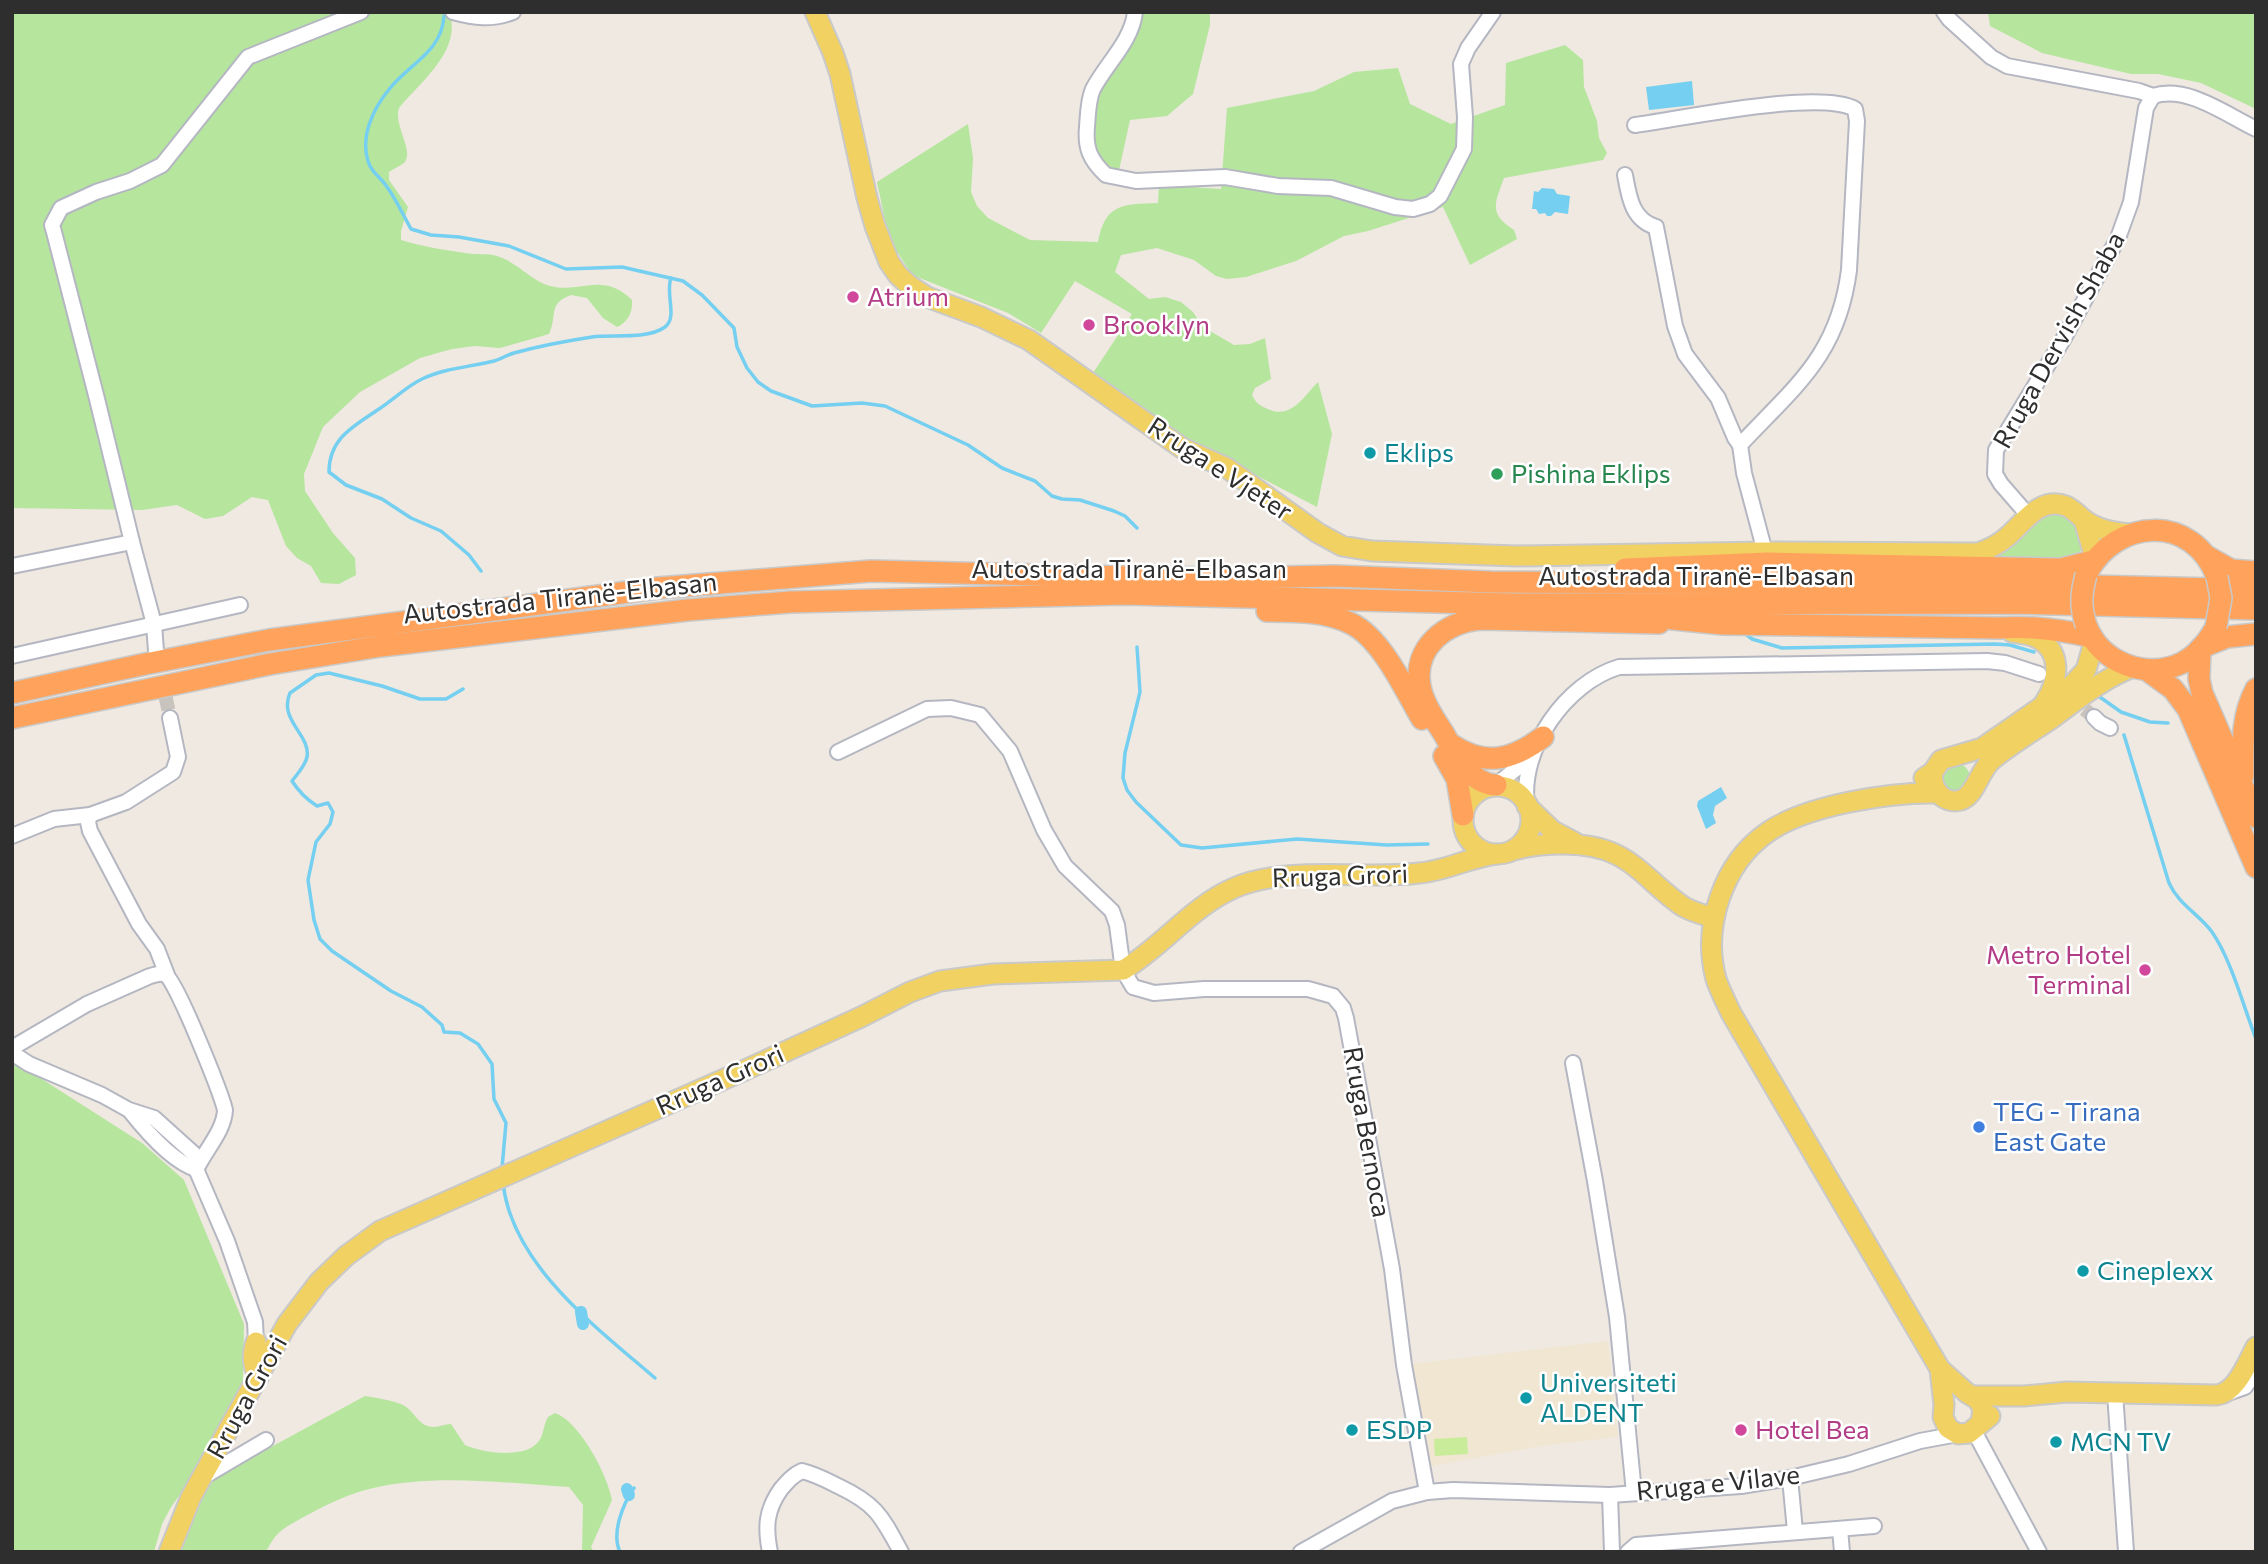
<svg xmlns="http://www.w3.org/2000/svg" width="2268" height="1564" font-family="Commissioner,sans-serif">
<rect width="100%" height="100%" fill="#efe9e1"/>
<path fill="#f0e6d1" d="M 1608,1341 L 1618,1437 L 1548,1445 L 1430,1466 L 1411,1364 Z"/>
<g fill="#b6e59e">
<path d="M 12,12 L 449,12 C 463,50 421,81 399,108 C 393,125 415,151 404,163 C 400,166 393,169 389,172 L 389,180 L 408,207 L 401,231 L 401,240 C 421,246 444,250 465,253 C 476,255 487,253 497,256 C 517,262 530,280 550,286 C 581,294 602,271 632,300 C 633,312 628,322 617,327 L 603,318 L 587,298 L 571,295 C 547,304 558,315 549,334 L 500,348 L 475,346 L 452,349 L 420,358 L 360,392 L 323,427 L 304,474 L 305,491 L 333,533 L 355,558 L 356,575 L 339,584 L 321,583 L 311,566 L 297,558 L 286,546 L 268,500 L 252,497 L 223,516 L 205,519 L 177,505 L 142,510 L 12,508 Z"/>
<path d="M 1143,12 L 1210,12 L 1210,25 L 1193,94 L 1167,116 L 1130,120 L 1118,175 C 1104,171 1097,162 1094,148 C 1081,103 1111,79 1131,43 C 1136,34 1139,22 1143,12 Z"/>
<path d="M 1988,12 L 2256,12 L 2256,109 L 2201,83 L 2158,74 L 2131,74 L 2042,53 L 1990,26 Z"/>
<path d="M 1565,45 L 1583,60 L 1584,87 L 1597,121 L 1599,138 L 1607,153 L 1603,160 L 1504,178 C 1495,203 1488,214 1514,230 L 1517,239 L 1470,265 L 1443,207 L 1368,231 L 1344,236 L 1296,261 L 1246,277 L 1227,279 L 1216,276 L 1194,260 L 1157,248 L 1121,255 L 1115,272 L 1149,299 L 1165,297 L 1181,302 L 1193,312 L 1203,327 L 1234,345 L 1250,344 L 1265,338 L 1271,379 L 1255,388 L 1252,395 C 1256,403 1260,406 1268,409 C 1291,420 1304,396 1318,382 L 1332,434 L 1317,507 L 1179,435 L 1093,373 L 1132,314 L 1075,281 L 1041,333 L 1008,313 L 912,275 L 889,239 L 877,182 L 968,124 L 973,158 L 971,192 L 977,206 L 988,218 L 1030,240 L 1098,242 C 1105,204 1122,204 1158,203 L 1159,185 L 1221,189 L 1227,108 L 1314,91 L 1354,72 L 1398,68 L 1410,104 L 1451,124 L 1505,105 L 1506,63 Z"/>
<path d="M 2044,512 L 2062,512 L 2078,525 L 2084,547 L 2073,560 L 1979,562 C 2007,553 2024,532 2044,512 Z"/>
<circle cx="1955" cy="778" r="15"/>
<path d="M 12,1060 L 142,1143 L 184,1180 L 244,1324 L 243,1381 L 234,1405 L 215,1446 L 171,1507 L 162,1524 L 154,1552 L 12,1552 Z"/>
<path d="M 365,1396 C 377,1398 392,1400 403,1405 C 415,1411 418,1427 434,1427 C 439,1427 445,1424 451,1424 L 465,1445 C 482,1453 525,1459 538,1442 C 544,1436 543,1425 548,1417 L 555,1413 C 579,1421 608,1475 612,1500 L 591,1547 L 594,1552 L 582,1552 L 583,1505 L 569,1487 C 503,1483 434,1473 369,1489 C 345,1495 322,1507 300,1519 C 282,1529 276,1532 266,1552 L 177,1552 L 182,1533 L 210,1482 L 221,1469 L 245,1461 Z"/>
</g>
<path fill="#c9ec9a" d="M 1467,1437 L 1468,1454 L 1435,1456 L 1434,1439 Z"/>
<g fill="#75cff0">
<path d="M 1692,81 L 1694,105 L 1649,110 L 1646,87 Z"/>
<path d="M 1542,188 L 1554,189 L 1557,194 L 1570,196 L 1568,214 L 1555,212 L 1551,216 L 1547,216 L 1545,213 L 1539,214 L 1536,209 L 1532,209 L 1534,191 L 1538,192 Z"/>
<path d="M 1721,787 L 1727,798 L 1715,806 L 1713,815 L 1716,823 L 1706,829 L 1697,806 L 1698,801 Z"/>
</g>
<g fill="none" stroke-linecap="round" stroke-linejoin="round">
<g stroke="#75cff0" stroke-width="3.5">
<path d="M 444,16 C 442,51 411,63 391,87 C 373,108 358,139 370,166 C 374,174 382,179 387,187 C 396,199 403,215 411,229 L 431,235 L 459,237 L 509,246 L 566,269 L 622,267 L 683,281 L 702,295 L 734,328 L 737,347 L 747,368 L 758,382 L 771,391 L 812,406 L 862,403 L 885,406 L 968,445 L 1002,468 L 1035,481 L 1052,496 L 1062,499 L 1080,500 L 1114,511 L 1125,516 L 1137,528"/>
<path d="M 481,571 L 469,555 L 441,531 L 411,518 L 382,499 L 346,485 L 329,472 C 329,438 354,426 379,409 C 393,400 407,386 422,379 C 445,368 470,367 494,361 C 501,359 507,355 514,353 C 539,346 566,341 592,337 C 612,334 647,340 665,327 C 678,317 665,294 671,278"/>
<path d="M 1743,632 L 1752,639 L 1782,648 L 1995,644 L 2010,645 L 2034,652"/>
<path d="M 1137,647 L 1140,692 L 1125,753 L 1123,778 L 1127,790 L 1136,802 L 1181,845 L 1202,848 L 1297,839 L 1387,845 L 1428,844"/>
<path d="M 463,689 L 446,699 L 420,699 L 382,686 L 329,673 L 316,675 L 290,693 C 278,720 311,735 307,757 C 305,766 298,773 292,781 C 299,792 306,799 317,806 L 328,803 L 333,812 L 330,824 L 316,842 L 308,880 L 314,920 L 320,939 L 332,951 L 391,991 L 422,1007 L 442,1025 L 444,1032 L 460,1033 L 478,1044 L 492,1064 L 494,1099 L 506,1123 L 502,1168"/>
<path d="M 2097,695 L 2121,712 L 2150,722 L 2168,723"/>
<path d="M 2124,735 L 2169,883 C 2179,905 2199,914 2212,932 C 2231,959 2244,1008 2256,1039"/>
<path d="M 503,1183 C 512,1265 597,1328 655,1378"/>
<path d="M 620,1552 C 611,1533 623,1504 634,1488"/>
</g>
<g stroke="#75cff0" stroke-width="12">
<path d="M 581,1312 L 583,1324"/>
<path d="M 627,1489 L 629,1495"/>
</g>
<g stroke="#c8c4bd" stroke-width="14" stroke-dasharray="14 7" stroke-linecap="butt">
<path d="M 157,655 L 170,718"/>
<path d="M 2068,696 L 2094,717"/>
</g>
<g stroke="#b4b7c1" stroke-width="18">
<g id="minor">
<path d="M 453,12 C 475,18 491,20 513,12"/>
<path d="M 1135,12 C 1132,41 1106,64 1093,89 C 1088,100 1088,114 1087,127 C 1085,148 1090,160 1106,175 L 1136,181 L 1225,177 L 1278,186 L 1331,188 L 1395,207 L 1413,209 L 1430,204 L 1440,196 L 1464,149 L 1465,117 L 1461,64 L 1468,48 L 1493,12"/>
<path d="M 1944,12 L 1949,19 L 1991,57 L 2007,66 L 2139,91 L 2153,96"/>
<path d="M 2153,96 C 2187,85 2225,114 2256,129"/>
<path d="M 1635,125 C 1681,119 1819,89 1855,109 L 1857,121 L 1849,270 C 1838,356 1795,386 1740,445 L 1744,473 L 1765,552"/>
<path d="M 1625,175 C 1629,197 1632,220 1656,227 L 1675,326 L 1685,354 L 1718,398 L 1735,438 L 1740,445"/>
<path d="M 2028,515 L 2001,484 L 1995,474 L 1996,450 L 2064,338 L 2118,238 L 2131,202 L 2146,108 L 2153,96"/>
<path d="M 132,542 L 154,624 L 156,651"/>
<path d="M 12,566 L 132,542 L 97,399 L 54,232 L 52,225 L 61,208 L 96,192 L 130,181 L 162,165 L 248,57 L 361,12"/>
<path d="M 12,656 L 240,605"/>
<path d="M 2094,717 L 2100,723 L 2110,728"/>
<path d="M 838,752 L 927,709 L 951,708 L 980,715 L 1010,751 L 1044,830 L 1065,866 L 1112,911 L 1117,925 L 1123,970 L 1133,987 L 1154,993 L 1204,989 L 1308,989 L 1333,996 L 1343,1008 L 1346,1018 L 1392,1269 L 1404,1365 L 1427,1492"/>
<path d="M 1496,785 L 1516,769 L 1531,752"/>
<path d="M 1527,806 C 1519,749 1566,683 1619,667 L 1987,661 L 2005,663 L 2039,674"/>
<path d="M 90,815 L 88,822 L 90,831 L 139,924 L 157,949 L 167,975"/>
<path d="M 12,836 L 54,819 L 90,815 L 126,802 L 173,772 L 178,757 L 170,718"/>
<path d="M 12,1048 L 87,1004 L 150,976 C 155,975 161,972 166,975 C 176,980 221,1093 225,1110 C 224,1131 206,1149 197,1168"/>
<path d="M 12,1053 L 29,1064 L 102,1095 L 129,1110 L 154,1118 L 194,1154 L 196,1169 L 227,1241 L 255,1322 L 256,1342 L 262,1350"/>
<path d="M 1573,1063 L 1595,1181 L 1617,1317 L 1634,1493"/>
<path d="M 130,1111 C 145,1130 173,1162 196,1169"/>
<path d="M 2115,1393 L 2126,1552"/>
<path d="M 2228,1393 L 2245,1387 L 2256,1371"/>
<path d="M 1974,1431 L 2039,1552"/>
<path d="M 205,1476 L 266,1440"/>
<path d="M 1790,1478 L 1795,1531"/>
<path d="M 1610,1495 L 1612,1552"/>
<path d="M 1840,1529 L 1842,1552"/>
<path d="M 770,1552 C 765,1527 766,1510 781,1489 C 788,1481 793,1475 802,1471 C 815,1474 826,1480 838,1486 C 876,1504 881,1515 901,1552"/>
<path d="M 1301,1552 L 1392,1501 L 1427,1492 L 1453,1490 L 1610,1495 L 1741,1486 L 1790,1478 L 1849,1464 L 1920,1441 L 1958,1434"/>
<path d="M 1628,1552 L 1636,1545 L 1874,1526"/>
</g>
</g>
<g stroke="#c9c9c9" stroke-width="23">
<g id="major">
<path d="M 815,12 L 833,53 L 840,74 L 867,198 L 875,226 L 889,262 L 898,275 L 910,286 L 927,297 L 981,317 L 1029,340 L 1182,448 L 1227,468 L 1318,533 L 1342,546 L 1372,551 L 1517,556 L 1765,552 L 1978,553 C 1989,549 1998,545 2007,537 C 2024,523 2039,496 2066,506 C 2073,509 2078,515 2083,519 C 2097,530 2113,532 2130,534"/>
<path d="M 2084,520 L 2095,558"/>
<path d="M 2012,632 C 2019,633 2028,634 2035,637 C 2063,650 2059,681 2045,702"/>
<path d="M 1933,772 C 1930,788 1943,805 1961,800 C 1976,795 1979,770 1993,759 C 2011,744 2032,732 2051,719 C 2077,700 2102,679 2133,667"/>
<path d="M 1924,778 L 1933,772 L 1941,760 L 1982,748 L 2070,687 L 2086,670 L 2094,642"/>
<circle cx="1497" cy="820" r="34"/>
<path d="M 1938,793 C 1890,792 1807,805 1768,832 C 1723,863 1702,926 1716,979 C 1720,991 1726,1002 1731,1013 L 1940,1369 L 1967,1393 L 1977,1399 L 1983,1408 L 1981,1423"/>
<path d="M 1527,806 L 1553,831 L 1574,842"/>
<path d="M 1514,850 C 1543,842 1588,841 1615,854 C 1641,866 1660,892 1684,907 C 1693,912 1704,915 1714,918"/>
<path d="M 256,1342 C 252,1354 252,1366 259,1376"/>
<path d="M 1940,1369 L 1944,1405 L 1943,1417 L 1948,1428 L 1958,1434 L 1969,1433 L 1990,1416"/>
<path d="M 1973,1396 L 2024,1396 L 2067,1392 L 2217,1395 C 2237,1392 2247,1363 2256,1347"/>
<path d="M 169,1552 L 191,1497 L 287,1324 L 319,1282 L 346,1256 L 380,1231 L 745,1070 L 861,1017 L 910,992 L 940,981 L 993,974 L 1123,970 C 1163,946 1191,907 1234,888 C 1286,865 1362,880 1419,873 C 1446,871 1470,857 1497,854"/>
</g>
</g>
<g stroke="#c9c9c9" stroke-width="24">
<g id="highway">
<path d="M 2206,556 L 2231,570 L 2256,572"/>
<path d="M 1625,569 L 1767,563 L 2061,569 L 2093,561"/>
<path d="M 2087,573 C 2116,518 2193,513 2217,577"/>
<path d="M 1267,611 C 1295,611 1327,611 1352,624 C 1382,639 1405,690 1422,719"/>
<path d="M 1644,616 L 1723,624 L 1999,628 C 2032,626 2060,629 2092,637"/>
<path d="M 2086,625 C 2100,663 2146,680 2182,663 C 2198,655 2208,642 2216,627"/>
<path d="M 2202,647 L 2227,637 L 2256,634"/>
<path d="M 2200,649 L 2199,679 L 2202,693 L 2256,817"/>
<path d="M 2147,670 L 2173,689 L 2188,709 L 2256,867"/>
<path d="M 12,693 L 145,664 L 269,640 L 658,588 L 871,571 L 1128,577 L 1234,578 L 1335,576 L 1491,582 L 2015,584 L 2256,590"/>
<path d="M 12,718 L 270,664 L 381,646 L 688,610 L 790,602 L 1125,594 L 1513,604 L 2016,603 L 2256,609"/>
<path d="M 1452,745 C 1486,767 1512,760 1543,737"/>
<path d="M 1444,756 L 1457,779 L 1463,815"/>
<path d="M 2243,776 C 2243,745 2241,717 2256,689"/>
<path d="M 1496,785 C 1470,784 1455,754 1444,734 C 1435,720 1423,703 1420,686 C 1413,647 1446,622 1481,619 L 1659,623"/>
</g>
</g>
<use href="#minor" stroke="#fff" stroke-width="14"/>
<use href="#major" stroke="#f2d163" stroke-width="19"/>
<use href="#highway" stroke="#ffa35c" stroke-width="21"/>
<g stroke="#c9c9c9" stroke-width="24" stroke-linecap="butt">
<g id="highway-bridge">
<path d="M 2086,575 C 2081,593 2080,607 2086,625"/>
<path d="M 2216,627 L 2221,598 L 2217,577"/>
</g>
</g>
<use href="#highway-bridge" stroke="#ffa35c" stroke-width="21"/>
</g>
<g fill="#d1479c" stroke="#fff" stroke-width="2.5">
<circle cx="853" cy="297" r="7"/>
<circle cx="1089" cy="325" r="7"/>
<circle cx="2145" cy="970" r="7"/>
<circle cx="1741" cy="1430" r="7"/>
</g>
<g fill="#0f9aa8" stroke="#fff" stroke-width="2.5">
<circle cx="1370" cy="453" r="7"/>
<circle cx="2083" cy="1271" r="7"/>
<circle cx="1526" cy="1398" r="7"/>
<circle cx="1352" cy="1430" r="7"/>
<circle cx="2056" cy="1442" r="7"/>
</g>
<circle fill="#2e9e5b" stroke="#fff" stroke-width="2.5" cx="1497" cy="474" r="7"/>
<circle fill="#3f7fe0" stroke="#fff" stroke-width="2.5" cx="1979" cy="1127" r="7"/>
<g text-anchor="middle" stroke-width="5" stroke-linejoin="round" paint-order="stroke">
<g font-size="26" fill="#b23c85" stroke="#fff" text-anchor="start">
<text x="867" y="306">Atrium</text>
<text x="1103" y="334">Brooklyn</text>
<text x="2131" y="964" text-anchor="end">Metro Hotel<tspan x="2131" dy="30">Terminal</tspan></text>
<text x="1755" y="1439">Hotel Bea</text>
</g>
<g font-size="26" fill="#2e2e2e" stroke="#fff">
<text transform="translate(2059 340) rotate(-61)" y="9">Rruga Dervish Shaba</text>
<text transform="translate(1220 469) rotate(33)" y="9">Rruga e Vjeter</text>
<text x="1129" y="578">Autostrada Tiranë-Elbasan</text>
<text x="1696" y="585">Autostrada Tiranë-Elbasan</text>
<text transform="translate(560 598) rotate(-6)" y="9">Autostrada Tiranë-Elbasan</text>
<text transform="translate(1340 876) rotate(-2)" y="9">Rruga Grori</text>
<text transform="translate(720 1080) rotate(-24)" y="9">Rruga Grori</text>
<text transform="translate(1367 1132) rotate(80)" y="9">Rruga Bernoca</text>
<text transform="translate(247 1397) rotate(-61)" y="9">Rruga Grori</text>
<text transform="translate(1718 1483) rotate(-6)" y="9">Rruga e Vilave</text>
</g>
<g font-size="26" fill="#0d838f" stroke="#fff" text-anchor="start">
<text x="1384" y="462">Eklips</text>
<text x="2097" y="1280">Cineplexx</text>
<text x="1540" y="1392">Universiteti<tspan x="1540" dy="30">ALDENT</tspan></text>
<text x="1366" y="1439">ESDP</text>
<text x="2070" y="1451">MCN TV</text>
</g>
<g font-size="26" fill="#27864d" stroke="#fff" text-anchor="start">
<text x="1511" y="483">Pishina Eklips</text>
</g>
<g font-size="26" fill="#366cbe" stroke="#fff" text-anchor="start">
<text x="1993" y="1121">TEG - Tirana<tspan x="1993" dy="30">East Gate</tspan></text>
</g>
</g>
<rect width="2268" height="1564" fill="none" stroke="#2e2e2e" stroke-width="28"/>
</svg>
